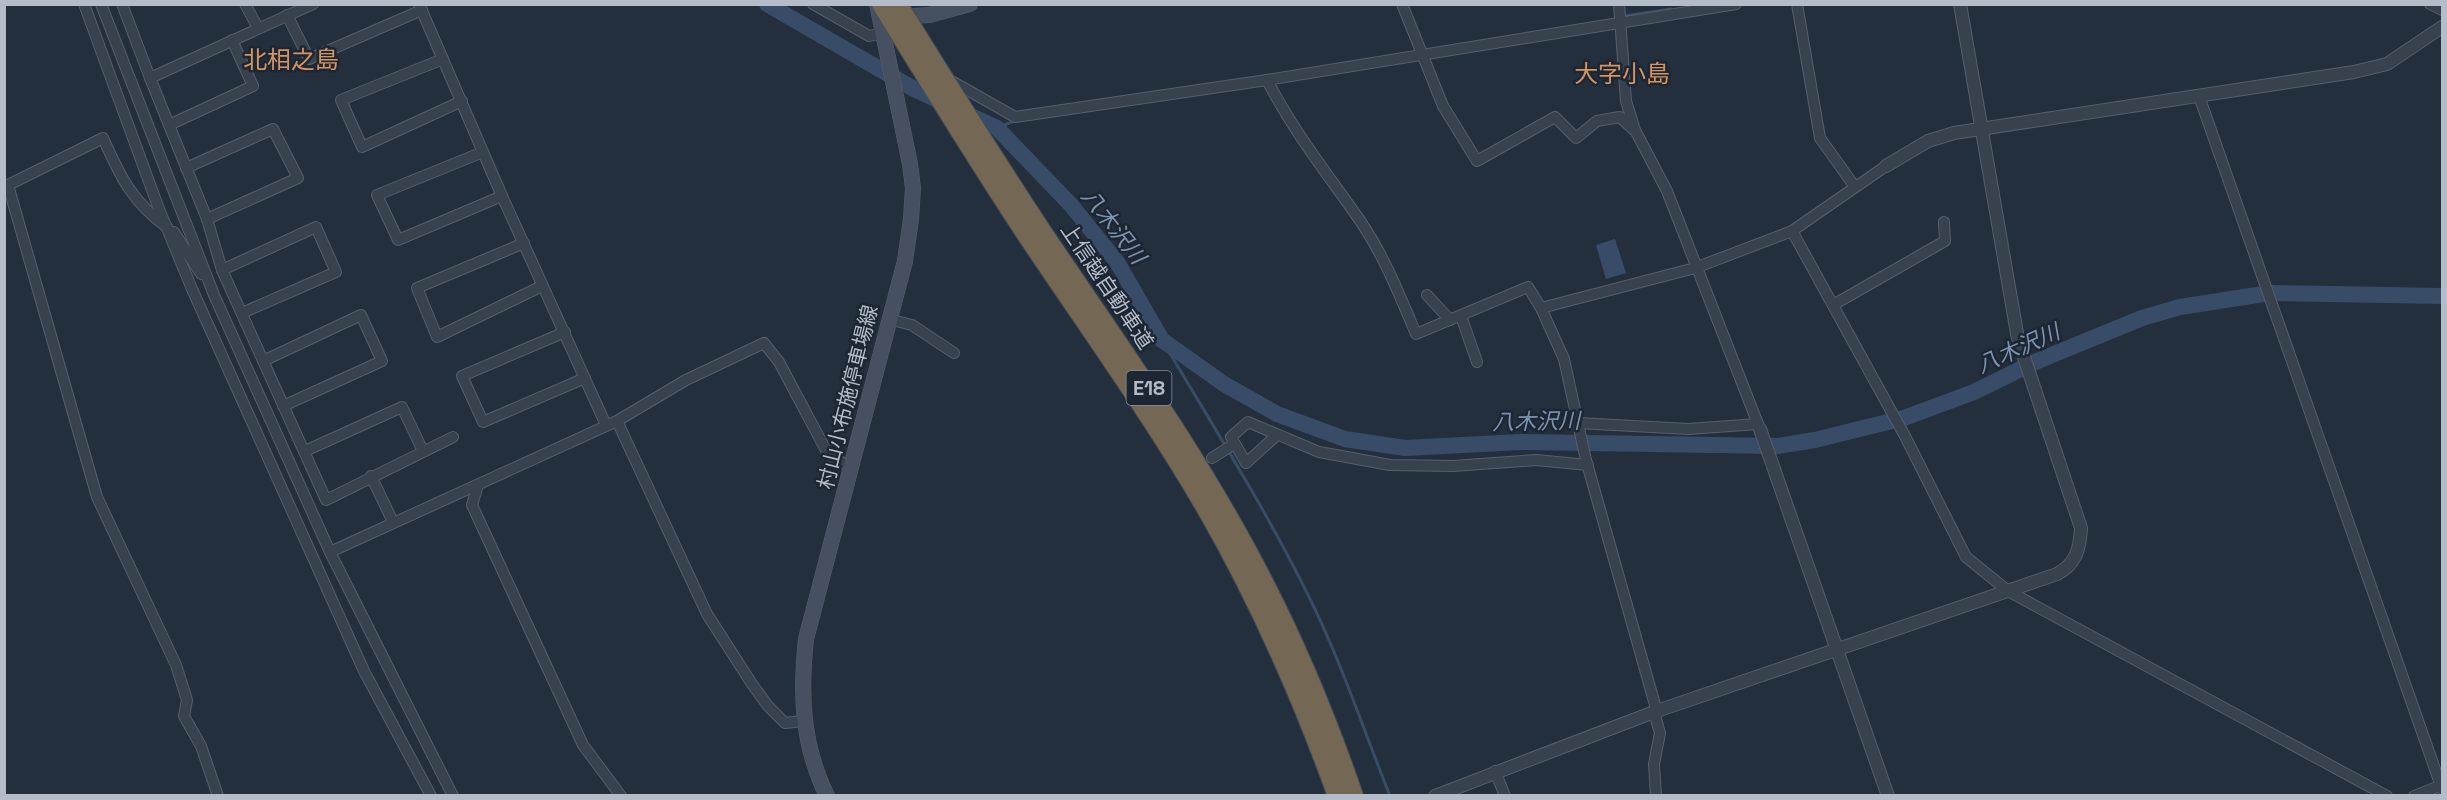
<svg xmlns="http://www.w3.org/2000/svg" width="2447" height="800" font-family="'Space Grotesk','Noto Sans JP',sans-serif">
<rect width="100%" height="100%" fill="#242f3e"/>
<path fill="#394c67" d="M 1615,239 L 1626,273 L 1606,279 L 1596,245 Z"/>
<g fill="none" stroke-linecap="round" stroke-linejoin="round">
<g stroke="#394c67" stroke-width="3">
<path d="M 1624,16 L 1671,9"/>
<path d="M 997,128 L 1014,121"/>
<path d="M 1162,340 C 1213,426 1267,511 1311,601 C 1342,664 1364,731 1390,796"/>
</g>
<path stroke="#394c67" stroke-width="16" d="M 767,4 L 914,89 L 997,128 L 1071,205 L 1117,262 L 1162,340 L 1224,384 L 1277,414 L 1345,439 L 1405,448 L 1521,442 L 1777,446 L 1815,440 L 1904,418 L 1974,392 L 2035,362 L 2142,318 L 2180,307 L 2270,293 L 2442,296"/>
<g stroke="#565f6c" stroke-width="12">
<g id="minor">
<path d="M 84,4 L 159,209 L 192,289 L 364,671 L 431,796"/>
<path d="M 101,4 L 214,295 L 330,552 L 453,796"/>
<path d="M 122,4 L 150,78"/>
<path d="M 245,4 L 258,28"/>
<path d="M 313,4 L 150,78 L 207,219 L 222,270 L 326,500 L 453,437"/>
<path d="M 419,4 L 502,196 L 606,425"/>
<path d="M 813,4 L 869,36 L 883,33"/>
<path d="M 1402,4 L 1443,106 L 1477,161 L 1555,117 L 1576,138 L 1597,121 L 1620,117 L 1634,130"/>
<path d="M 1619,4 L 1626,101 L 1635,130 L 1667,191 L 1760,429"/>
<path d="M 1797,4 L 1820,138 L 1855,187"/>
<path d="M 2430,4 L 2442,10"/>
<path d="M 287,15 L 309,59 L 422,10"/>
<path d="M 443,59 L 341,100 L 362,147 L 462,101"/>
<path d="M 948,79 L 1015,117 L 1267,80 L 1736,4"/>
<path d="M 1267,80 C 1293,131 1329,176 1361,222 C 1384,256 1400,296 1416,334 L 1528,287 L 1541,308 L 1564,359 L 1586,460 L 1657,712"/>
<path d="M 2199,96 L 2442,789"/>
<path d="M 169,125 L 253,86 L 232,40"/>
<path d="M 483,152 L 377,195 L 398,240 L 502,196"/>
<path d="M 186,168 L 273,129 L 298,178 L 207,219"/>
<path d="M 8,185 L 97,497 L 176,665 L 187,700 L 184,716 L 201,746 L 218,796"/>
<path d="M 4,187 L 103,138 C 120,176 132,202 167,227"/>
<path d="M 1792,231 L 1906,438 L 1966,557 L 2008,591 L 2387,796"/>
<path d="M 174,232 L 201,274"/>
<path d="M 524,243 L 417,288 L 437,337 L 542,286"/>
<path d="M 222,270 L 316,227 L 336,272 L 242,313"/>
<path d="M 1427,295 L 1450,320"/>
<path d="M 1833,305 L 1945,241 L 1944,222"/>
<path d="M 1541,308 L 1695,268 L 1792,231 L 1886,166"/>
<path d="M 1461,316 L 1477,362"/>
<path d="M 888,319 L 912,325 L 954,353"/>
<path d="M 565,332 L 462,376 L 483,422 L 585,378"/>
<path d="M 263,361 L 361,315 L 382,361 L 283,406"/>
<path d="M 617,421 L 707,614 L 752,684 L 768,706 L 785,723 L 803,721"/>
<path d="M 1578,423 L 1688,429 L 1758,424"/>
<path d="M 1277,435 L 1246,463 L 1231,437 L 1248,422 L 1319,452 L 1390,465 L 1453,466 L 1536,460 L 1588,465"/>
<path d="M 305,451 L 402,407 L 423,451"/>
<path d="M 1212,458 L 1234,444"/>
<path d="M 371,476 L 393,522"/>
<path d="M 478,485 L 472,505 L 583,745 L 621,796"/>
<path d="M 330,552 L 617,421 L 686,380 L 764,343 L 779,362 L 828,454 L 851,468"/>
<path d="M 1654,712 L 1660,733 L 1654,764 L 1656,796"/>
<path d="M 1495,771 L 1505,796"/>
<path d="M 2414,796 L 2442,785"/>
</g>
</g>
<g stroke="#565f6c" stroke-width="14">
<g id="tertiary">
<path d="M 1886,166 L 1928,141 L 1954,133 L 2354,72 L 2387,64 L 2442,27"/>
<path d="M 1760,429 L 1888,796"/>
<path d="M 1435,796 L 1654,712 L 2057,574 C 2076,564 2080,549 2081,528 L 2018,339 L 1960,4"/>
</g>
</g>
<g stroke="#565f6c" stroke-width="16">
<g id="secondary">
<path d="M 896,17 L 929,15 L 970,4"/>
<path d="M 827,796 C 802,745 800,694 806,639 L 905,261 L 911,219 L 913,188 L 910,164 L 877,4"/>
</g>
</g>
<use href="#minor" stroke="#38414e" stroke-width="10"/>
<use href="#tertiary" stroke="#38414e" stroke-width="12"/>
<use href="#secondary" stroke="#465061" stroke-width="15"/>
<g stroke="#434c59" stroke-width="20" stroke-linecap="butt">
<g id="motorway-bridge">
<path d="M 881,4 C 930,84 979,164 1031,242 C 1090,330 1152,416 1205,507 C 1258,599 1301,696 1337,796"/>
<path d="M 898,4 C 946,82 994,158 1044,234 C 1121,348 1202,460 1265,584 C 1300,652 1329,723 1354,796"/>
</g>
</g>
<use href="#motorway-bridge" stroke="#746855" stroke-width="18"/>
</g>
<g text-anchor="middle" stroke-width="5" stroke-linejoin="round" paint-order="stroke">
<rect fill="#1d2633" stroke="#878f9c" stroke-width="1.5" x="1126.5" y="371" width="45" height="34" rx="4.5"/>
<g font-size="20" font-weight="bold" fill="#b4bcc9">
<text x="1149" y="395">E18</text>
</g>
<g font-size="21" fill="#b4bcc9" stroke="#1d2633">
<text transform="translate(1107 286) rotate(56)" y="7">上信越自動車道</text>
<text transform="translate(848 397) rotate(-76)" y="7">村山小布施停車場線</text>
</g>
<g font-size="22" font-style="italic" fill="#7c92b1" stroke="#1d2633">
<text transform="translate(1114 226) rotate(52)" y="8">八木沢川</text>
<text transform="translate(2018 348) rotate(-24)" y="8">八木沢川</text>
<text transform="translate(1536 421) rotate(-1)" y="8">八木沢川</text>
</g>
<g font-size="24" fill="#d59563" stroke="#1d2633">
<text x="291" y="68">北相之島</text>
<text x="1622" y="82">大字小島</text>
</g>
</g>
<rect width="2447" height="800" fill="none" stroke="#b4bcc9" stroke-width="12"/>
</svg>
